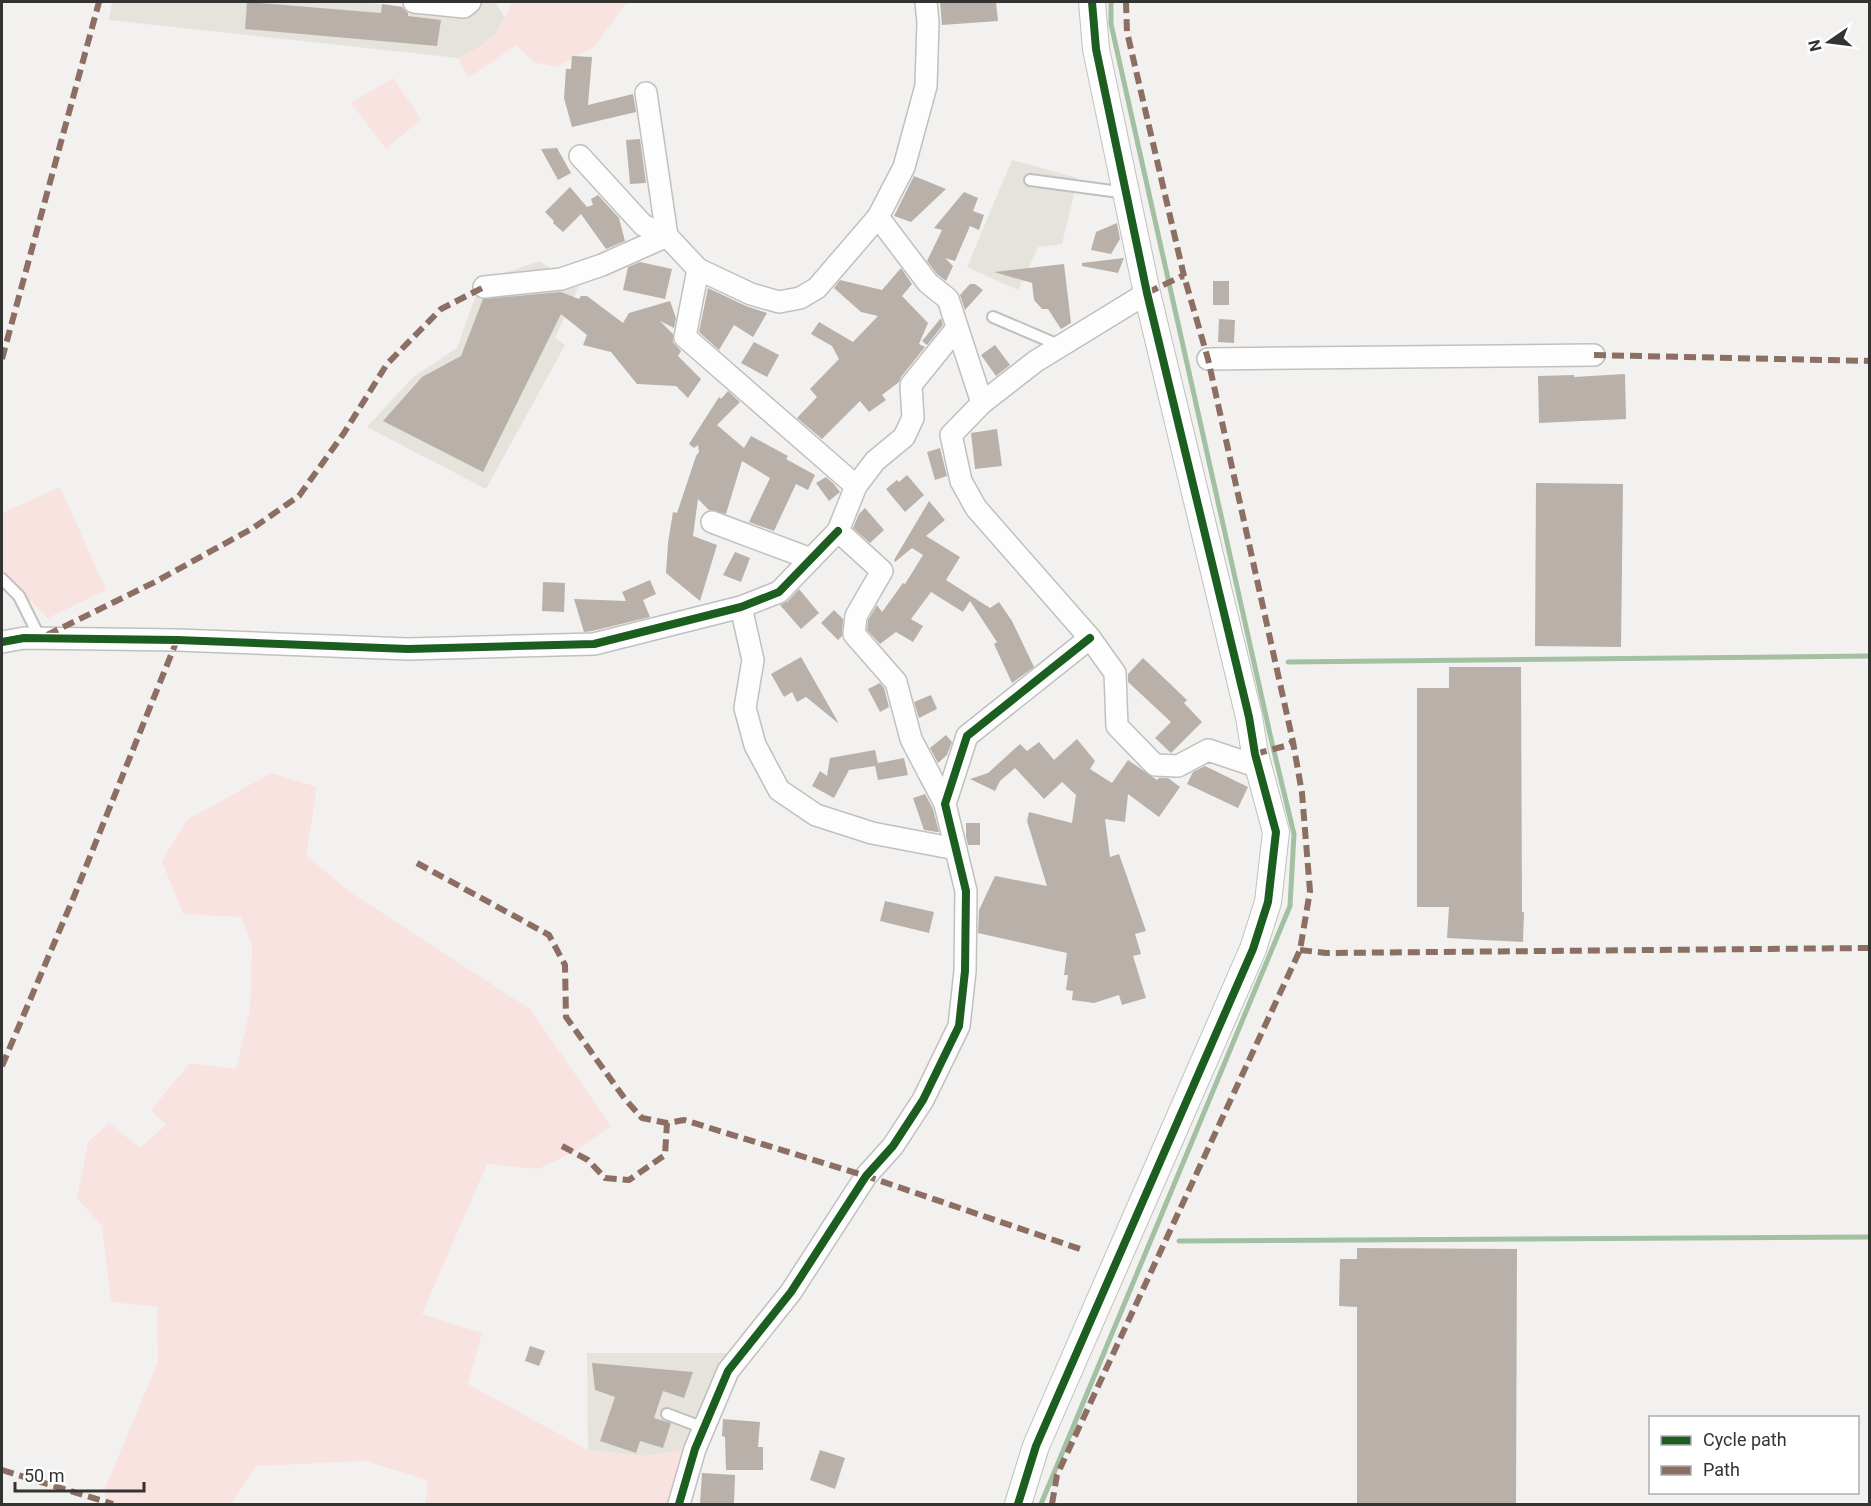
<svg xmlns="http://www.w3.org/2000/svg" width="1871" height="1506" font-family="Roboto,sans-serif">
<rect width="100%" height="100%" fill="#f2f1ef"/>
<g fill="#e6e3dc">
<path d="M 112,2 L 354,2 L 461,12 L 482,2 L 495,2 L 505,18 L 496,33 L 479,48 L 458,58 L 109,20 Z"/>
<path d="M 1012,160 L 1078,178 L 1062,244 L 1038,247 L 1018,290 L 967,267 Z"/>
<path d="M 539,261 L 579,286 L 555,338 L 565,345 L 486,489 L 367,427 L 412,378 L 457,348 L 481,281 Z"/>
<path d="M 587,1353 L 730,1353 L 687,1450 L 645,1456 L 588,1450 Z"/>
</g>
<g fill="#f8e3e0">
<path d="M 512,2 L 627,2 L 594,47 L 556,67 L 533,62 L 516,45 L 468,78 L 458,58 C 490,44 499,34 512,2 Z"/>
<path d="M 393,78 L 421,119 L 386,149 L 351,103 Z"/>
<path d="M 60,487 L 106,590 L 48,618 L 2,573 L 2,513 Z"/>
<path d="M 271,773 L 317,787 L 306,855 L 350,892 L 530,1009 L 611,1126 L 574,1152 L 538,1169 L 487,1164 L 422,1314 L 482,1333 L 468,1384 L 588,1450 L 645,1456 L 687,1450 L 690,1504 L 425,1504 L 428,1480 L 365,1461 L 256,1466 L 231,1504 L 106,1504 L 105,1488 L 158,1362 L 157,1307 L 111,1302 L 102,1226 L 77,1198 L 88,1142 L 109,1123 L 140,1148 L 166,1125 L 151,1110 L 190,1063 L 236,1069 L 250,1010 L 252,944 L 241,917 L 183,914 L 162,861 L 187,820 Z"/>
</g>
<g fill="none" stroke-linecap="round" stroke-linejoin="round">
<g stroke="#a4c0a3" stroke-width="5">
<path d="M 1288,662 L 1870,656"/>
<path d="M 1179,1241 L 1870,1237"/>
<path d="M 1041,1504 L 1290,906 L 1294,834 L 1272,743 L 1111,24 L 1111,2"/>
</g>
</g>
<g fill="#b9b0a9">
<path d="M 247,2 L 381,13 L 382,4 L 402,7 L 408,13 L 408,16 L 441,20 L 437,46 L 245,29 Z"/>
<path d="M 940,2 L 996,2 L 998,21 L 942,25 Z"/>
<path d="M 572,56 L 592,57 L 588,105 L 633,94 L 636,112 L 572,127 L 564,98 L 566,69 L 571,69 Z"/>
<path d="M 640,139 L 646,183 L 630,184 L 626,140 Z"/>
<path d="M 557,148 L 571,173 L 558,180 L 541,149 Z"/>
<path d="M 914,176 L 946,189 L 911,222 L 894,216 Z"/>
<path d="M 570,187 L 587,207 L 593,205 L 591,199 L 598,195 L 619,218 L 625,241 L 606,249 L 581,214 L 563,232 L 553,223 L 554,221 L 545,212 Z"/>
<path d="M 964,192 L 978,198 L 973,211 L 984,215 L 979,230 L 970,226 L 955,261 L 945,258 L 953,266 L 946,281 L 937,274 L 927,261 L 942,230 L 934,228 Z"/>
<path d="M 1117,223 L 1120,239 L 1111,254 L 1091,250 L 1096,232 Z"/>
<path d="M 1124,258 L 1118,273 L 1082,266 L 1082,263 Z"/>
<path d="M 640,262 L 672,269 L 665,299 L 623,290 L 628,267 Z"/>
<path d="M 1064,264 L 1071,323 L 1061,329 L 1048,309 L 1042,309 L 1034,300 L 1032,283 L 994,272 Z"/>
<path d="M 901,268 L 912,284 L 902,296 L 928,323 L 919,344 L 925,347 L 901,377 L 899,382 L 882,395 L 886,400 L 869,412 L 860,401 L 822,439 L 797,418 L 817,397 L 810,389 L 839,359 L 832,346 L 811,334 L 819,322 L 853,342 L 878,316 L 861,312 L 834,288 L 840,280 L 882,290 Z"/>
<rect x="1213" y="281" width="16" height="24"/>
<path d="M 970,284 L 975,284 L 983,290 L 965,310 L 960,295 Z"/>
<path d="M 708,288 L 746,306 L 767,313 L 753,337 L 734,325 L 719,350 L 699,332 Z"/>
<path d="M 561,292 L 579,299 L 581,296 L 587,296 L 623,323 L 629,313 L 670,301 L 676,318 L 674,328 L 660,321 L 673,334 L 673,342 L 681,351 L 678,356 L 701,379 L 688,398 L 676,386 L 637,384 L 611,352 L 583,345 L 587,335 L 561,314 L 483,472 L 383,421 L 422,377 L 461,356 L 483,299 Z"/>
<path d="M 941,318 L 943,325 L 927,345 L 922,341 Z"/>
<path d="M 1219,319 L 1235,320 L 1234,343 L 1218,342 Z"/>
<path d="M 754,342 L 779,355 L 767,377 L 741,363 Z"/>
<path d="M 995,345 L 1010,365 L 996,376 L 981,355 Z"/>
<path d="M 1625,374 L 1626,419 L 1539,423 L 1538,376 L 1574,375 L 1574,377 Z"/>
<path d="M 728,391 L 740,402 L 717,425 L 744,448 L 751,436 L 788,456 L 786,459 L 815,475 L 808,490 L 796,484 L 774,531 L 749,522 L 770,478 L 742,461 L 726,514 L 709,510 L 698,499 L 693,536 L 717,545 L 700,601 L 666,573 L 668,543 L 673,512 L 677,513 L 696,456 L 699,452 L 698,445 L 694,448 L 689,444 L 719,397 L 721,399 Z"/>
<path d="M 997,429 L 1002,466 L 975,469 L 971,433 Z"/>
<path d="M 940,448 L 947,476 L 935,480 L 927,452 Z"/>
<path d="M 907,475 L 924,495 L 905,512 L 886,489 L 897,480 L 899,482 Z"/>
<path d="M 826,477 L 834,484 L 840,492 L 829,501 L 816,483 Z"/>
<path d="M 1536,483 L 1623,484 L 1621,647 L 1535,646 Z"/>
<path d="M 929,501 L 945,520 L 926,536 L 960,557 L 946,580 L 990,608 L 999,602 L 1012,621 L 1034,667 L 1012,683 L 994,644 L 997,642 L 970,601 L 963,612 L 931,592 L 911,619 L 923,626 L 913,642 L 896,632 L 880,644 L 867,630 L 868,620 L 877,605 L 882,612 L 903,583 L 905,584 L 923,555 L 912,548 L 895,562 L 894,560 Z"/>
<path d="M 865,508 L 884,530 L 870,543 L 853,528 L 859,514 Z"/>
<path d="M 735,552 L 750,558 L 741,582 L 723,575 Z"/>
<path d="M 650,580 L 656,594 L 643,600 L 650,617 L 592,631 L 584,632 L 574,599 L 626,601 L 622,592 Z"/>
<path d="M 543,582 L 565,583 L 564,612 L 542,611 Z"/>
<path d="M 799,589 L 819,613 L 801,629 L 780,605 L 788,601 Z"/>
<path d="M 834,610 L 843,619 L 842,636 L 838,640 L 821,623 Z"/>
<path d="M 801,657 L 838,722 L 838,723 L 806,697 L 797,702 L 792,692 L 784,697 L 771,674 Z"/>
<path d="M 1143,658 L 1187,700 L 1184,703 L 1202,722 L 1171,753 L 1155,738 L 1171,722 L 1128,682 L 1128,674 Z"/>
<path d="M 1449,667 L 1521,667 L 1522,912 L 1524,912 L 1523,942 L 1447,938 L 1449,907 L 1417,907 L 1417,688 L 1449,688 Z"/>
<path d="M 880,683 L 884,688 L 889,707 L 880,712 L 868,689 Z"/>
<path d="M 931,695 L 937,709 L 919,718 L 914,702 Z"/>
<path d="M 946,735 L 952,742 L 947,755 L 938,763 L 930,748 Z"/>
<path d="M 1077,739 L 1095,761 L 1090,769 L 1112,783 L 1128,760 L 1157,780 L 1159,778 L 1168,778 L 1180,787 L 1159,817 L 1128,794 L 1125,822 L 1105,819 L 1110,857 L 1119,854 L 1146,931 L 1135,934 L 1141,954 L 1133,956 L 1146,998 L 1122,1005 L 1119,995 L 1094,1003 L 1072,1000 L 1073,991 L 1066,990 L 1068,975 L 1064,975 L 1067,953 L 978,933 L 979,910 L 995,876 L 1047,886 L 1027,821 L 1029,812 L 1072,823 L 1076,795 L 1062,782 L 1044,799 L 1015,768 L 1000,781 L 995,791 L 970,779 L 988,773 L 1020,744 L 1027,751 L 1039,742 L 1054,760 Z"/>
<path d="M 875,750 L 878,763 L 904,758 L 908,775 L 878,780 L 875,766 L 849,770 L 834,798 L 812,786 L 820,771 L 827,776 L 830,758 Z"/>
<path d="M 1205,766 L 1248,787 L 1238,808 L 1187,784 L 1193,772 Z"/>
<path d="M 925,794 L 933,809 L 939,832 L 937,832 L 924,830 L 913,798 Z"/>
<path d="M 966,823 L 980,823 L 980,845 L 968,845 L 966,837 Z"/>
<path d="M 885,901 L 934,912 L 929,933 L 880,921 Z"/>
<path d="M 1357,1248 L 1517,1249 L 1516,1504 L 1357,1504 L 1357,1307 L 1339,1306 L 1340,1259 L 1357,1259 Z"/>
<path d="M 530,1346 L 545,1351 L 539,1366 L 525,1361 Z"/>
<path d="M 592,1363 L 693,1372 L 684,1398 L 663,1391 L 654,1418 L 671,1423 L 663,1448 L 640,1441 L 636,1453 L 600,1441 L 615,1397 L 595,1390 Z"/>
<path d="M 723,1419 L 760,1422 L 758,1447 L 763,1447 L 763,1470 L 726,1470 L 725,1437 L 722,1436 Z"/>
<path d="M 820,1450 L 845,1458 L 835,1489 L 810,1480 Z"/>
<path d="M 702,1473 L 735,1475 L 734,1504 L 700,1504 Z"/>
</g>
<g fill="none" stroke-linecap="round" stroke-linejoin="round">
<g stroke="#c0c0bf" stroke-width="14">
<g id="service">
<path d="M 1030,180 L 1127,193"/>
<path d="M 993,317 L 1061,346"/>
<path d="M 2,579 L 19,596 L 40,638"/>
<path d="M 667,1414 L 704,1428"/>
</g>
</g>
<g stroke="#c0c0bf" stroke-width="24">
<g id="minor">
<path d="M 414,2 L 464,7 L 470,2"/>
<path d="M 926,2 L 928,22 L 926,86 L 904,167 L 878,217 L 928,283 L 948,299 L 982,403"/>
<path d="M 580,156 L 643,225 L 667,236 L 698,269 L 751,294 L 779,302 L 800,298 L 817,288 L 878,217"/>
<path d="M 698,269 L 685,337 L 856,486 L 838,531 L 882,571 L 856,616 L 854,634 L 896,682 L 911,739 L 945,804"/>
<path d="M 484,287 L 561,279 L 602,265 L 667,236 L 646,93"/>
<path d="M 1147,293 L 1036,361 L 982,403 L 951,435 L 961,481 L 976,508 L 1090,638 L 1115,673 L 1117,726 L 1155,765 L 1178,766 L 1208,750 L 1259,767"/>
<path d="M 1208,359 L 1594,355"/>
<path d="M 856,486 L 875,461 L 904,437 L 913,418 L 911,385 L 957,328"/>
<path d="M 712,522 L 811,559"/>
<path d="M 741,607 L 753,660 L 745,708 L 755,745 L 779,790 L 816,815 L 872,833 L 956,849"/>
<path d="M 2,642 L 24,638 L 177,640 L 408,649 L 594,644 L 741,607 L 779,592 L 838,531"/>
<path d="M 679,1504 L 695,1449 L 728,1371 L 791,1292 L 866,1176 L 893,1146 L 923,1100 L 959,1026 L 965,971 L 966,891 L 945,804 L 967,736 L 1090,638"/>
</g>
</g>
<g stroke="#c0c0bf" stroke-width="28">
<path id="tertiary" d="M 1018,1504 L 1036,1446 L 1253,949 L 1268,902 L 1276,832 L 1255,754 L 1249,717 L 1147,293 L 1096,49 L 1092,2"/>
</g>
<use href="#service" stroke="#fdfdfd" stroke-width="10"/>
<use href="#minor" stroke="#fdfdfd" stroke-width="21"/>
<use href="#tertiary" stroke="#fdfdfd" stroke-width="26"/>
<g stroke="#8d6e63" stroke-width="6" stroke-dasharray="12 6" stroke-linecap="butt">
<path d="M 1147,293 L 1180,277 L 1184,276"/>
<path d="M 1594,355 L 1870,361"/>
<path d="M 2,359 L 99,2"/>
<path d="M 47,635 L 155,582 L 253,528 L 299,496 L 344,433 L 387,364 L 441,309 L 484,287"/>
<path d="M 1255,754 L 1285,746 L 1293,742"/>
<path d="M 417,863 L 549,935 L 565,965 L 566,1017 L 625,1099 L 642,1118 L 667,1123 L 684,1120 L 866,1176 L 1083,1250"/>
<path d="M 1300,950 L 1326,953 L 1870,948"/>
<path d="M 2,1066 L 75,894 L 177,640"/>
<path d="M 562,1146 L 588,1160 L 605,1178 L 629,1180 L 665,1155 L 667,1123"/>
<path d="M 2,1470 L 113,1504"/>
<path d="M 1052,1504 L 1057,1475 L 1300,950 L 1310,891 L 1302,793 L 1293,742 L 1208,359 L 1184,276 L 1127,32 L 1126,2"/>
</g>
<g stroke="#fff" stroke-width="11">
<g id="cycleway">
<path d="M 2,642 L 24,638 L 177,640 L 408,649 L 594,644 L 741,607 L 779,592 L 838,531"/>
<path d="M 679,1504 L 695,1449 L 728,1371 L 791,1292 L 866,1176 L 893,1146 L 923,1100 L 959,1026 L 965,971 L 966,891 L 945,804 L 967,736 L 1090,638"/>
<path d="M 1018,1504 L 1036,1446 L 1253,949 L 1268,902 L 1276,832 L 1255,754 L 1249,717 L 1147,293 L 1096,49 L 1092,2"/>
</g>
</g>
<use href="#cycleway" stroke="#1b5e20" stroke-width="8"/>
</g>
<rect width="1871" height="1506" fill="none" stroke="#333331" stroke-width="6"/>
<rect x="1649" y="1416" width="210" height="78" fill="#ffffff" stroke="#adadad" stroke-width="1.5"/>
<rect x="1661" y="1436" width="30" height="9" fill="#1b5e20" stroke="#adadad" stroke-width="1.5"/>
<text x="1703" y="1446" font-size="18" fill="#333331">Cycle path</text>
<rect x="1661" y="1466" width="30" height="9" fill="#8d6e63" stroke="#adadad" stroke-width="1.5"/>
<text x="1703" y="1476" font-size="18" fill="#333331">Path</text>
<g transform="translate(1829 42) rotate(256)" stroke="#ffffff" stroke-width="4.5" paint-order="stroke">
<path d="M0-4.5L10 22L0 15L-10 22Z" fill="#333331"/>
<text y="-9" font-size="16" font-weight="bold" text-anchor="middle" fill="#333331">N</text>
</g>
<path d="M15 1482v9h129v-9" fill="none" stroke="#333331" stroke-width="3"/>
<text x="24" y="1482" font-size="18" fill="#333331" stroke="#ffffff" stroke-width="4.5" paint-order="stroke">50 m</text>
</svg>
